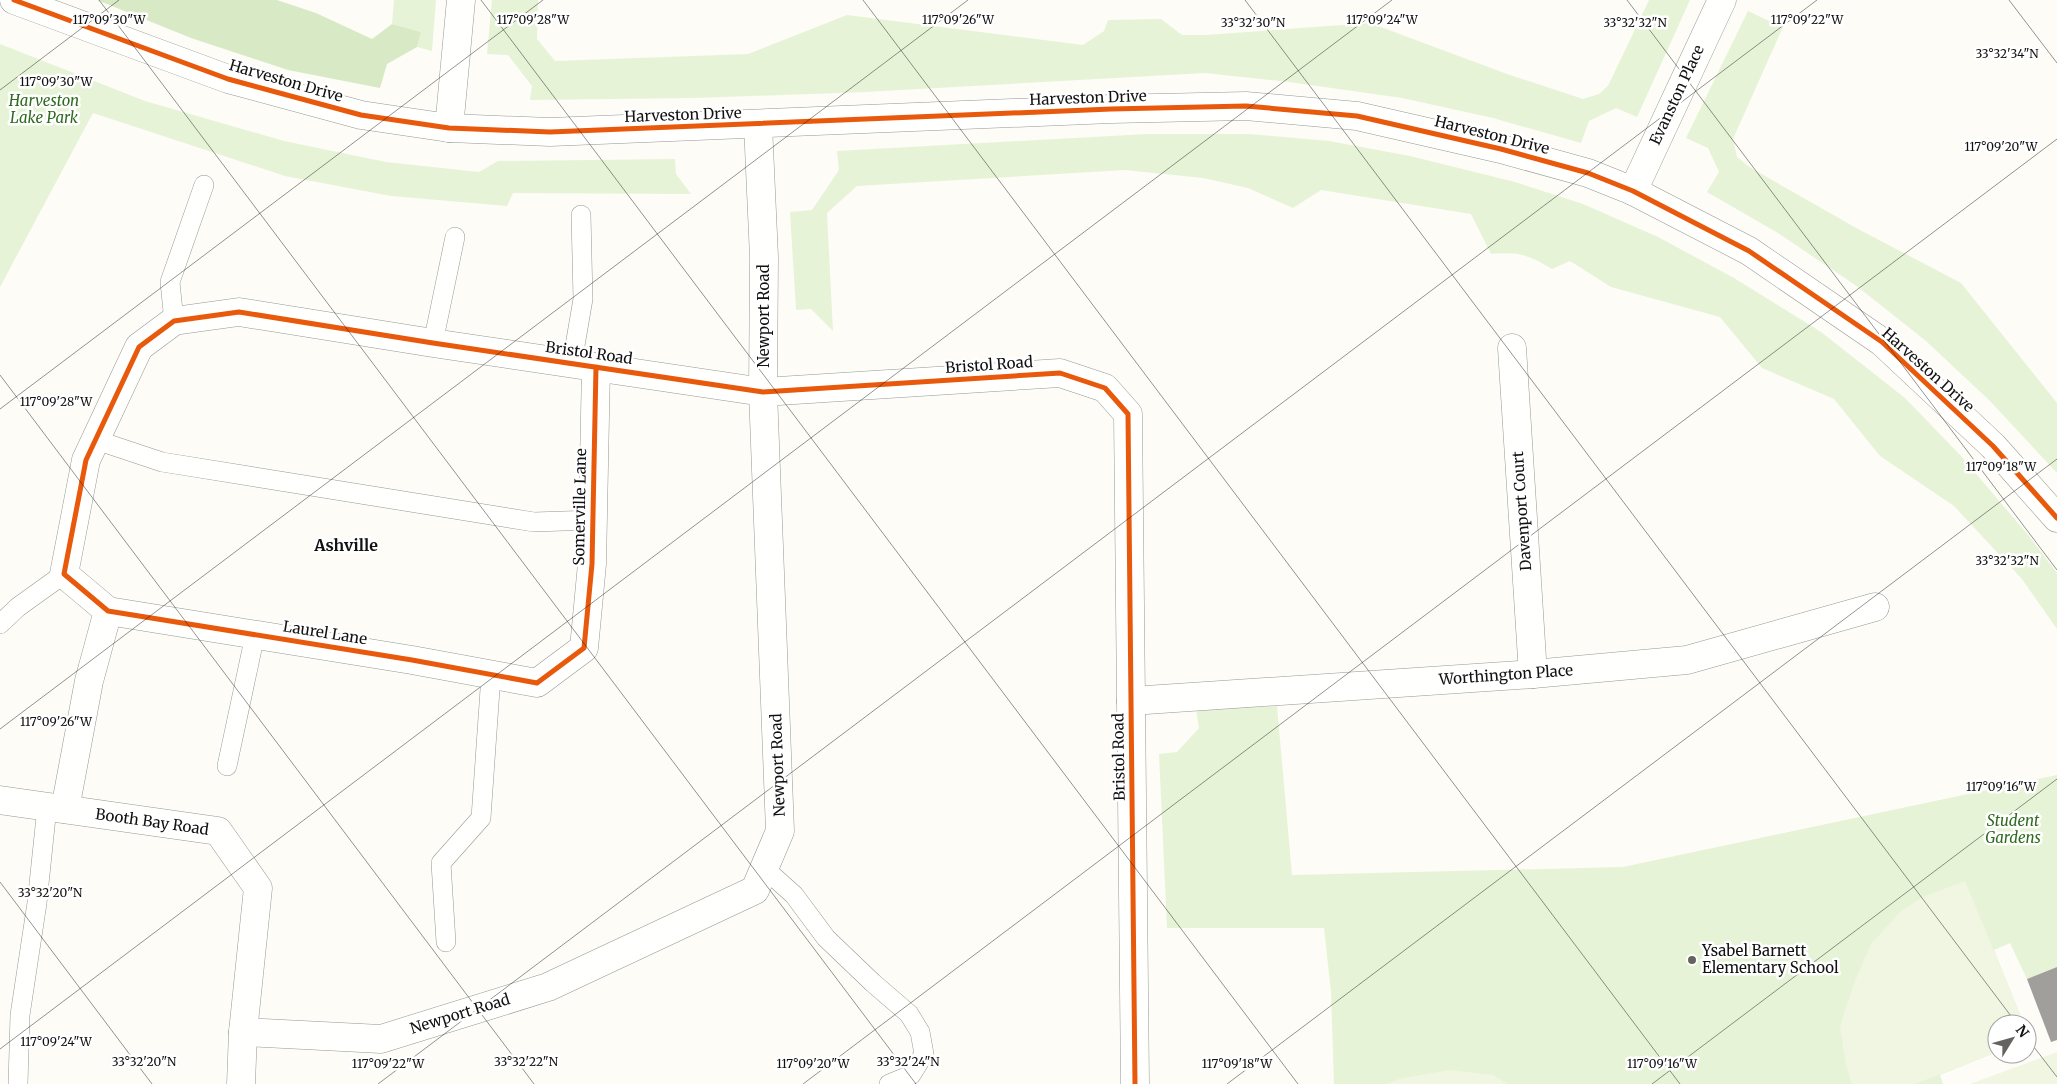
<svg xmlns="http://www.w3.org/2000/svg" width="2057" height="1084" font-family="Merriweather,serif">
<rect width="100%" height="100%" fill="#fdfcf7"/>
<g fill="#e7f3d7">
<path d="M 394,0 L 436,0 L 432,51 L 417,47 L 421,32 L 392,24 Z"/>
<path d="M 492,0 L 538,0 L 537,39 L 555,61 L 748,54 L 847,15 L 1083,45 L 1104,31 L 1108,20 L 1161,19 L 1182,35 L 1206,35 L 1370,23 L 1507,74 L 1583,99 L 1599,94 L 1608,86 L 1649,0 L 1690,0 L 1637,117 L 1616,108 L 1589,121 L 1581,143 L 1493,118 L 1402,98 L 1289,82 L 1205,73 L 865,92 L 695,98 L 530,100 L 532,86 L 508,55 L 487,54 Z"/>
<path d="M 1748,11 L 1769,21 L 1790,11 L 1733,139 L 1737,157 L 1751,168 L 1858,229 L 1961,283 L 2057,403 L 2057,473 L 1989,400 L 1926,341 L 1858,287 L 1778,233 L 1707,192 L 1719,172 L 1708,148 L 1686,138 Z"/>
<path d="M 0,44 L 145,101 L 284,141 L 386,162 L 479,172 L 498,161 L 675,159 L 676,174 L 691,194 L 513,193 L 507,206 L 391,196 L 285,176 L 93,113 L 0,287 Z"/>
<path d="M 1147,134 L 1249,134 L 1329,141 L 1410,156 L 1515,182 L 1583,204 L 1658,237 L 1734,278 L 1821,332 L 1905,398 L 1961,456 L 2029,536 L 2057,573 L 2057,629 L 2022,579 L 1954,506 L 1880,456 L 1834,399 L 1762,368 L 1720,317 L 1611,287 L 1570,261 L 1552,269 C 1528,254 1519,252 1491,254 L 1471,214 L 1321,190 L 1293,208 L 1248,188 L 1203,178 L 1125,170 L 857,186 L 827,213 L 833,331 L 811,309 L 796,310 L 790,212 L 812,210 L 839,170 L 837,151 Z"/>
<path d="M 1277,706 L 1292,875 L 1623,867 L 2057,775 L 2057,967 L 2027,979 L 2010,943 L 1994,950 L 2024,1024 L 1997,1024 L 1997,1052 L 1940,1075 L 1943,1084 L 1334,1084 L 1331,992 L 1324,928 L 1167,928 L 1159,754 L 1177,752 L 1199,728 L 1196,709 Z"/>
</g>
<path fill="#d8eac5" d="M 97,0 L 277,0 L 316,13 L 372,39 L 392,24 L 421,32 L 417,47 L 387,64 L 380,88 L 288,70 L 191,38 Z"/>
<g fill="#f0f6e1">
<path d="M 1965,881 L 2024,1024 L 1997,1024 L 1997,1052 L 1915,1084 L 1852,1084 L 1846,1065 L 1840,1026 L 1855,981 L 1871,944 L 1901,911 L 1923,897 Z"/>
<path d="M 2057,1052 L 2057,1084 L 1970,1084 Z"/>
<path d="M 1449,1070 L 1493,1075 L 1508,1084 L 1387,1084 L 1399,1079 Z"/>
</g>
<path fill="#a19f9c" d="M 2057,967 L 2057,1040 L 2051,1042 L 2027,979 Z"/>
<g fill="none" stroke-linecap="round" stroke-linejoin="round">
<g stroke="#979795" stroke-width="20">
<g id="service">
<path d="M 174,321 L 170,282 L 204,185"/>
<path d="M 433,343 L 455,237"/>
<path d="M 572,363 L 583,299 L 581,215"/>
<path d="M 96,440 L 162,462 L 534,522 L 593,520"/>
<path d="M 0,624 L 18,607 L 64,574"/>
<path d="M 227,766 L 255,635"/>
<path d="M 764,868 L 794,895 L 826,938 L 873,983 L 909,1014 L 920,1032 L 924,1054 L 911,1075 L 889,1084"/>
<path d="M 446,942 L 441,863 L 481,818 L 491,675"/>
<path d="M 18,1084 L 20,1015 L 37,903 L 47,807"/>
</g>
</g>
<g stroke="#979795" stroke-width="29">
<g id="minor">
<path d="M 449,128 L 461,0"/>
<path d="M 1633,191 L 1722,0"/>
<path d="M 1512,348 L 1533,674"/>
<path d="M 596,367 L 592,564 L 584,648 L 537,683 L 412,660 L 108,611 L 64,574 L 86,460 L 139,347 L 174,321 L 239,312 L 433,343 L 763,392 L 1060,373 L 1105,388 L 1128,414 L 1135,1084"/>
<path d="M 1131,701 L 1533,674 L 1687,660 L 1875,607"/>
<path d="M 0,800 L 218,831 L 258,888 L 243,1032 L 241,1084"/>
<path d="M 65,809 L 89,681 L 108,611"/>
<path d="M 243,1032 L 381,1039 L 548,987 L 755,890 L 780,831 L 763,392 L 764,257 L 758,125"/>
</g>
</g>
<g stroke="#979795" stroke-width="29">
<path id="tertiary" d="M 14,0 L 228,79 L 361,115 L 449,128 L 550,132 L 1111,109 L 1246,106 L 1357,116 L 1501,149 L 1588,173 L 1633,191 L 1749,251 L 1882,342 L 1993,446 L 2057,518"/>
</g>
<use href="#service" stroke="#fffffe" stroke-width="19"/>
<use href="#minor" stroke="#fffffe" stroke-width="28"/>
<use href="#tertiary" stroke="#fffffe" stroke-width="28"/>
<g stroke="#fff" stroke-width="8">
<g id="cycleway">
<path d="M 14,0 L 228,79 L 361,115 L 449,128 L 550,132 L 1111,109 L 1246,106 L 1357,116 L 1501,149 L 1588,173 L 1633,191 L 1749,251 L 1882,342 L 1993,446 L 2057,518"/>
<path d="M 596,367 L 592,564 L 584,648 L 537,683 L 412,660 L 108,611 L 64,574 L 86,460 L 139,347 L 174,321 L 239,312 L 433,343 L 763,392 L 1060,373 L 1105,388 L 1128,414 L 1135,1084"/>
</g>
</g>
<use href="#cycleway" stroke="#e8590c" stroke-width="5"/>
</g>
<path fill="none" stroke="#111" stroke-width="1" stroke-opacity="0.45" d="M 99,0 L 916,1084M 481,0 L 1298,1084M 863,0 L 1680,1084M 1245,0 L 2017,1024M 1627,0 L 2057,570M 2009,0 L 2057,63M 0,90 L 119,0M 0,375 L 534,1084M 0,409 L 543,0M 0,729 L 968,0M 0,882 L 152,1084M 2027,1038 L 2057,1077M 0,1049 L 1392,0M 378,1084 L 1817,0M 803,1084 L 2057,139M 1227,1084 L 2057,459M 1652,1084 L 2057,779"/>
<circle fill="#646362" stroke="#fff" stroke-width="2" cx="1692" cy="960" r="5"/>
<g text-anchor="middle" stroke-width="5" stroke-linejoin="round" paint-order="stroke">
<g font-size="15" fill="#111" stroke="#fff">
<text transform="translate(286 81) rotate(16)" y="5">Harveston Drive</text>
<text transform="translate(1677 95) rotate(-65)" y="5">Evanston Place</text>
<text transform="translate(1088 98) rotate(-2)" y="5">Harveston Drive</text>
<text transform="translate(683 115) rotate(-2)" y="5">Harveston Drive</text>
<text transform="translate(1492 135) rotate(14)" y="5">Harveston Drive</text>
<text transform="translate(764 316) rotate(-90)" y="5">Newport Road</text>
<text transform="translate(589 353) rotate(8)" y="5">Bristol Road</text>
<text transform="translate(989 365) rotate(-4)" y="5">Bristol Road</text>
<text transform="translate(1928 370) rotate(42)" y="5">Harveston Drive</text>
<text transform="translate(580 507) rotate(-89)" y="5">Somerville Lane</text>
<text transform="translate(1522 511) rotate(-94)" y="5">Davenport Court</text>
<text transform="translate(325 633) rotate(9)" y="5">Laurel Lane</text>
<text transform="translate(1506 675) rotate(-4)" y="5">Worthington Place</text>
<text transform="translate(1119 757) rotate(-91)" y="5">Bristol Road</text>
<text transform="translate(778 765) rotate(-92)" y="5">Newport Road</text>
<text transform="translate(152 822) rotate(8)" y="5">Booth Bay Road</text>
<text transform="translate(460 1014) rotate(-17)" y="5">Newport Road</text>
</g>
<g font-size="15" font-style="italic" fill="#2f6b1f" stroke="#fff">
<text x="44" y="106">Harveston<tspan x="44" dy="17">Lake Park</tspan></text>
<text x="2013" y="826">Student<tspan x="2013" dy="17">Gardens</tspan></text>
</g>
<g font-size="15" fill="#111" stroke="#fff" text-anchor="start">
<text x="1702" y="956">Ysabel Barnett<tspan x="1702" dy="17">Elementary School</tspan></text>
</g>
<g font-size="16" font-weight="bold" fill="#111" stroke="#fff">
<text x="346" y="551">Ashville</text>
</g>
</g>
<g font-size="12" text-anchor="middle" fill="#111" stroke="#fff" stroke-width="5" stroke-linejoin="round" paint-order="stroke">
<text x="109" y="24">117°09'30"W</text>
<text x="533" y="24">117°09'28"W</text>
<text x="958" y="24">117°09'26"W</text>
<text x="1382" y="24">117°09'24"W</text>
<text x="1807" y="24">117°09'22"W</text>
<text x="1253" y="27">33°32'30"N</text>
<text x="1635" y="27">33°32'32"N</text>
<text x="2007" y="58">33°32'34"N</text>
<text x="56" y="86">117°09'30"W</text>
<text x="2001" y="151">117°09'20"W</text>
<text x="56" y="406">117°09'28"W</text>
<text x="2001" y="471">117°09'18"W</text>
<text x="2007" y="565">33°32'32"N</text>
<text x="56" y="726">117°09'26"W</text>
<text x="2001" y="791">117°09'16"W</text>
<text x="50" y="897">33°32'20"N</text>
<text x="56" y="1046">117°09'24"W</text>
<text x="144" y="1066">33°32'20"N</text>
<text x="526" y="1066">33°32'22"N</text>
<text x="908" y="1066">33°32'24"N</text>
<text x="388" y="1068">117°09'22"W</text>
<text x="813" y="1068">117°09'20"W</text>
<text x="1237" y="1068">117°09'18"W</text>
<text x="1662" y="1068">117°09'16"W</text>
</g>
<g transform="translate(2012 1039) rotate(53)"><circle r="24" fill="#ffffff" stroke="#a0a0a0"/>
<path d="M0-4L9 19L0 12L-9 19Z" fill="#646362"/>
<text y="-8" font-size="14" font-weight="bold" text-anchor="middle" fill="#111111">N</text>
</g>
</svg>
